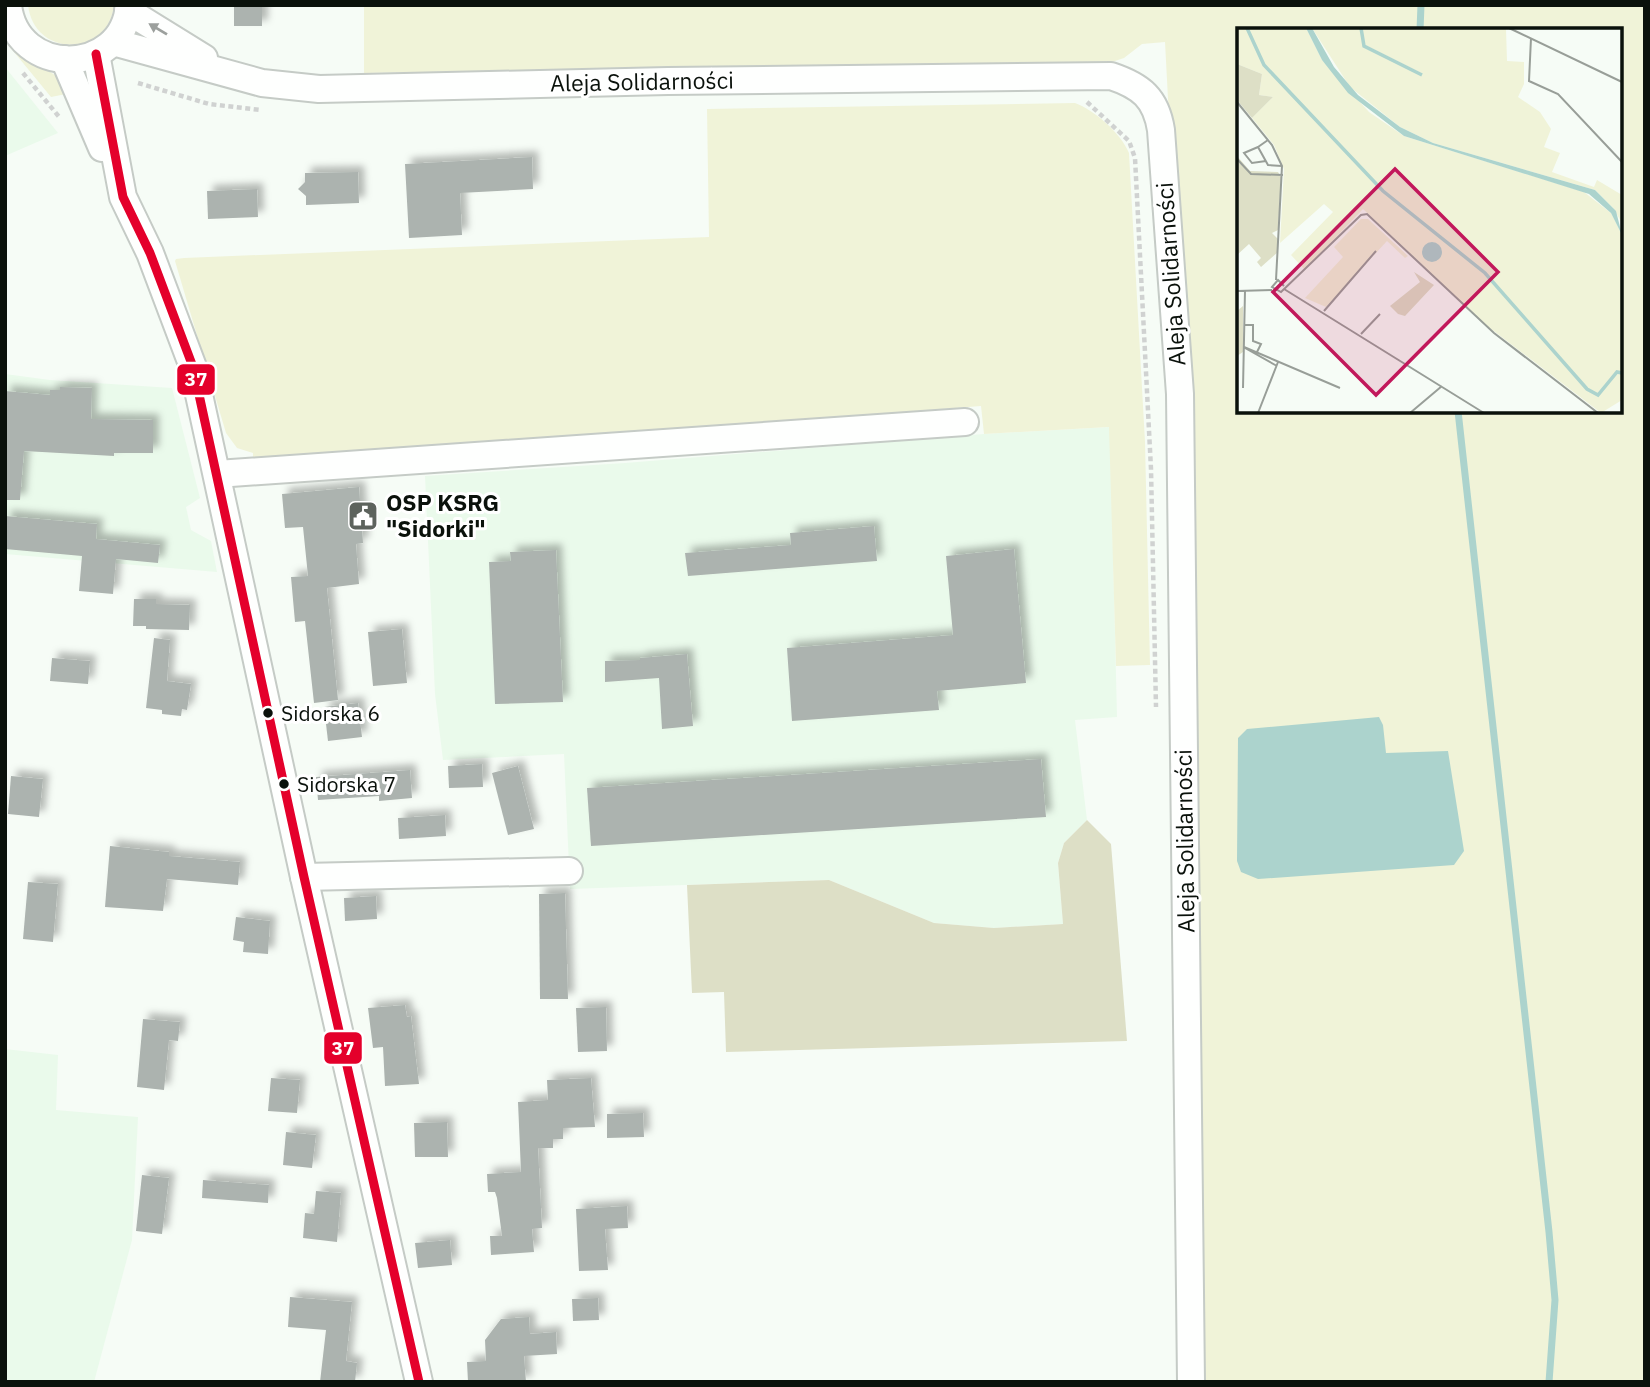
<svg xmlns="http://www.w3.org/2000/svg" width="1650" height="1387" font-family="'IBM Plex Sans',sans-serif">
<defs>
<filter id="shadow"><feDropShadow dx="6" dy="-6" stdDeviation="3.5" flood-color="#0004"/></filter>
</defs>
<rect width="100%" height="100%" fill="#f6fcf6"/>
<g fill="#eafaeb">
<path d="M 5,67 L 58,133 L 5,156 Z"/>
<path d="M 5,374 L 50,380 L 172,388 L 200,498 L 186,507 L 191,530 L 211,541 L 217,572 L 5,554 Z"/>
<path d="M 1110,427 L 1117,717 L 1075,720 L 1087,820 L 1064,843 L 1058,863 L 1063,924 L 994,928 L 934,923 L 829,880 L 570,889 L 564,754 L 443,760 L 435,694 L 425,476 L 625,463 L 984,434 Z"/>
<path d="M 5,1049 L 58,1055 L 56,1110 L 138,1117 L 132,1240 L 94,1382 L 5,1382 Z"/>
</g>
<g fill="#f0f3d8" fill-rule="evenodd">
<path d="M 28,5 L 114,5 C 108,58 34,58 28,5 Z"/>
<path d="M 364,5 L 1645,5 L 1645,1382 L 1203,1382 L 1179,307 L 1165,42 L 1142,44 L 1124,58 L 1112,62 L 364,73 ZM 1239,30 L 1620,30 L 1620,411 L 1239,411 Z"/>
<path d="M 5,30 L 39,65 L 58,77 L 71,93 L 51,97 L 5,41 Z"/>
<path d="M 1075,103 C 1094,110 1121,133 1129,153 L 1145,442 L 1150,665 L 1116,666 L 1109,427 L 984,434 L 981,406 L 456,447 L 253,459 L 253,453 L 237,448 L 226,433 L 175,261 L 176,259 L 184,258 L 709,237 L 707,109 Z"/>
</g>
<path fill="#dddfc6" d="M 1087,820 L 1111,844 L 1127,1041 L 726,1052 L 724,992 L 692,993 L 687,885 L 829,880 L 934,923 L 994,928 L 1063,924 L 1058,863 L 1064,843 Z"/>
<path fill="#acd3cd" d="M 1379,717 L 1383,725 L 1386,753 L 1448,751 L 1464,851 L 1454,865 L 1258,879 L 1241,872 L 1237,861 L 1238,738 L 1247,729 Z"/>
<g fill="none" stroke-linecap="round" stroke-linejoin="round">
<g stroke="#acd3cd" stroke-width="7">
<path d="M 1420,30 L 1421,5"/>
<path d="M 1458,411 L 1549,1232 L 1555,1300 L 1549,1382"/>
</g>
</g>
<g fill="#acb3af" filter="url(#shadow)">
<rect x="234" y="5" width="28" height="21"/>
<path d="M 532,157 L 533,189 L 460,193 L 462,235 L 409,238 L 405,164 Z"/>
<path d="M 358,172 L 359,203 L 306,205 L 306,196 L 298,189 L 305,182 L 305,173 Z"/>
<path d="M 257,189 L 258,217 L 208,219 L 207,191 Z"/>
<path d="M 60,387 L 92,388 L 91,419 L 153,420 L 153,453 L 114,453 L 114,456 L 24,451 L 20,500 L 5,500 L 5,391 L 50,395 L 50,390 L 60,390 Z"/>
<path d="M 359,487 L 363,543 L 356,544 L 359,584 L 327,588 L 338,700 L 314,703 L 305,621 L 295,622 L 291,577 L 308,576 L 303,527 L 285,528 L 282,494 Z"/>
<path d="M 5,516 L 97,524 L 96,539 L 160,545 L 158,563 L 116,559 L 113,594 L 79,591 L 82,556 L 5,549 Z"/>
<path d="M 874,526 L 877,561 L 688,576 L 685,553 L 791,545 L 790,533 Z"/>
<path d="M 1014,549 L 1026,683 L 937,691 L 939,710 L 792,721 L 787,648 L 953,635 L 946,556 Z"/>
<path d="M 556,550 L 563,702 L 495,704 L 489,562 L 511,561 L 510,552 Z"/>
<path d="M 134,599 L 156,599 L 156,604 L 190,605 L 189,630 L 146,629 L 146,626 L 133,626 Z"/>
<path d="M 402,629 L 407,683 L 373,686 L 368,632 Z"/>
<path d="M 154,638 L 170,640 L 167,681 L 191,684 L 187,710 L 182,709 L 181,716 L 162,714 L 162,710 L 146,708 Z"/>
<path d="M 687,654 L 693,726 L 662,729 L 659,678 L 605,682 L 605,661 L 640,660 L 640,658 Z"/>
<path d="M 52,658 L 90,661 L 88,684 L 50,681 Z"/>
<path d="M 358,703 L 362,737 L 328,741 L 324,707 Z"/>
<path d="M 1041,759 L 1046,817 L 591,846 L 587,788 Z"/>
<path d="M 482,764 L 483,787 L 449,788 L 448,766 Z"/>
<path d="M 518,766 L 534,829 L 508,835 L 492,773 Z"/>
<path d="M 410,770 L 412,798 L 379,801 L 379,796 L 318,800 L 316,777 Z"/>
<path d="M 11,776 L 43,779 L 39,817 L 8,814 Z"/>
<path d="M 445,815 L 446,836 L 399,839 L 398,818 Z"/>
<path d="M 110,846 L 169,852 L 169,856 L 240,862 L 238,885 L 167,879 L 163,911 L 105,907 Z"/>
<path d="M 28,882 L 58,884 L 53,942 L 23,939 Z"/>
<path d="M 565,893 L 568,999 L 540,999 L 539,894 Z"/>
<path d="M 376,896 L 377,919 L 345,921 L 344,898 Z"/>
<path d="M 236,917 L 270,921 L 268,954 L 243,952 L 244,942 L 233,940 Z"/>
<path d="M 405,1005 L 407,1017 L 411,1016 L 419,1084 L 385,1086 L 383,1047 L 373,1048 L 368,1008 Z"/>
<path d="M 606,1007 L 607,1051 L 578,1052 L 576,1008 Z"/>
<path d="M 143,1019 L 180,1022 L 178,1041 L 169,1040 L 164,1090 L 137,1087 Z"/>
<path d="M 271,1078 L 300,1080 L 297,1113 L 268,1111 Z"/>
<path d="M 591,1078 L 595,1127 L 563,1128 L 563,1139 L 553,1139 L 553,1148 L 538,1148 L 542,1228 L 532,1229 L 534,1252 L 491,1255 L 490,1236 L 502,1236 L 497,1198 L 495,1192 L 488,1192 L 487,1174 L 521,1172 L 518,1102 L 548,1100 L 547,1080 Z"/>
<path d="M 643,1113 L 644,1137 L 607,1138 L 607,1114 Z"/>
<path d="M 447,1122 L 448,1157 L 415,1157 L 414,1123 Z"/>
<path d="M 286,1132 L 316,1135 L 312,1168 L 283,1165 Z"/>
<path d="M 142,1175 L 169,1178 L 162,1234 L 136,1231 Z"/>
<path d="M 203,1180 L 269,1185 L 268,1203 L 202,1198 Z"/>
<path d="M 316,1191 L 341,1193 L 337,1242 L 303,1238 L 305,1213 L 314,1214 Z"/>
<path d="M 627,1206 L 628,1228 L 605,1229 L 608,1270 L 579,1271 L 576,1209 Z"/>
<path d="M 450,1240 L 452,1265 L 418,1268 L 415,1243 Z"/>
<path d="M 290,1297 L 352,1302 L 346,1361 L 357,1363 L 355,1382 L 320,1382 L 326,1330 L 288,1327 Z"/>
<path d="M 598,1298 L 599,1320 L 573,1321 L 572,1299 Z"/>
<path d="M 529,1317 L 530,1334 L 556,1332 L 557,1354 L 524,1356 L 526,1382 L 468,1382 L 467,1362 L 486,1361 L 485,1340 L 501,1319 Z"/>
</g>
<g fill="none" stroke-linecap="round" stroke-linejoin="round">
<g stroke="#c5cbc6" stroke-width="30">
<g id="minor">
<path d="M 8,5 C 16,78 123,77 129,5"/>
<path d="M 128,11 L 204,58"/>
<path d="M 113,42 L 262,83 L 319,89 L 668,81 L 1111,76 C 1141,86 1156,98 1161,130 L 1180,394 L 1191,1382"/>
<path d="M 96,54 L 123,197 L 150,253 L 193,367 L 304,877 L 419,1382"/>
<path d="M 64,59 L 102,148"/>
<path d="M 217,474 L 965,422"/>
<path d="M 304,877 L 569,871"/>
</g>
</g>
<g stroke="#d0d2d1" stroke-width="4.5" stroke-dasharray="5 3.5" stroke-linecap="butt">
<path d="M 23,73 L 60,118"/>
<path d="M 138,83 L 209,104 L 260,110"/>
<path d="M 1087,102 L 1129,141 L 1135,158 L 1151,469 L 1156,707"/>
</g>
<use href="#minor" stroke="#fefffe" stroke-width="26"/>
<g stroke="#fff" stroke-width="14">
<path id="bus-1" d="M 96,54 L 123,197 L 150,253 L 193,367 L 304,877 L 419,1382"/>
</g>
<use href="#bus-1" stroke="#e4002b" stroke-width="9"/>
</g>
<defs><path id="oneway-solid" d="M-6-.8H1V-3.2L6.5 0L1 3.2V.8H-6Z" transform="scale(1.75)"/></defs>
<use fill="#9ca09d" href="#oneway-solid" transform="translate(158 29) rotate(-149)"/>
<defs>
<g id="civic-square" transform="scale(1.575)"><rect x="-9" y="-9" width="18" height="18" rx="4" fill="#5d635d" stroke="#fff"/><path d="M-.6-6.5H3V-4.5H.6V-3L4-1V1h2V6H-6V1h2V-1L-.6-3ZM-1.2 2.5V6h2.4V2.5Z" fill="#fff"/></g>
</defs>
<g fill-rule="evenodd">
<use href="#civic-square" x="363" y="516"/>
</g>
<g fill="#0a110b" stroke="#fff" stroke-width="2.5">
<circle cx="268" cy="713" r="6"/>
<circle cx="284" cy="784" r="6"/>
</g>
<g text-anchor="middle" stroke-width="6" stroke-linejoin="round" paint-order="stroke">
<g font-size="21" fill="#0a110b" stroke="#fff" text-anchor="start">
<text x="281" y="721">Sidorska 6</text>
<text x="297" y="792">Sidorska 7</text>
</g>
<g font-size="23" fill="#0a110b" stroke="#fff">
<text transform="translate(642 82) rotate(-1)" y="8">Aleja Solidarności</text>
<text transform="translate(1171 274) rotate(-94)" y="8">Aleja Solidarności</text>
<text transform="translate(1185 841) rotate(-91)" y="8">Aleja Solidarności</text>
</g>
<g font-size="23" font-weight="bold" fill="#0a110b" stroke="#fff" text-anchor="start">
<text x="386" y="511">OSP KSRG<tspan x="386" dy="26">"Sidorki"</tspan></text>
</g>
</g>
<g transform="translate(1237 28)">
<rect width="385" height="385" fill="#f6fcf6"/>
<path d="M 0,0 L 69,0 L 85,32 L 132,84 L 167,108 L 347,164 L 374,185 L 385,207 L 385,372 L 364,385 L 245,294 L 126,181 L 68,242 L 54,227 L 96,184 L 87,176 L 43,215 L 47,141 L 37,117 L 15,90 L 36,69 L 22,67 L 25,46 L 0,36 ZM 75,0 L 269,1 L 270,33 L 287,34 L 287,56 L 281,69 L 303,84 L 314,101 L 307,119 L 323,125 L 315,144 L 357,159 L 360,152 L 385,167 L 385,195 L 376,180 L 358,162 L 196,115 L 163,99 L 113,59 ZM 124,191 L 131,191 L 171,228 L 168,230 L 150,213 L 89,279 L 68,270 L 106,229 L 97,219 Z" fill="#f0f3d8"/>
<path d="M 0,36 L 25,46 L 22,67 L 36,69 L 15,90 L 0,72 ZM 0,128 L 13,143 L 41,144 L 44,149 L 41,202 L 35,205 L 41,211 L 41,224 L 24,239 L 20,234 L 24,230 L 12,216 L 0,227 ZM 177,244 L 197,257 L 168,288 L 161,286 L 153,278 L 183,254 ZM 6,278 L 6,324 L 0,328 L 0,283 Z" fill="#dddfc6"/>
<path d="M 69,0 L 75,0 L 97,39 L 121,67 L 163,99 L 196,115 L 358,162 L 379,183 L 385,207 L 374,185 L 352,166 L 167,108 L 111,65 L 85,32 ZM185 224a10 10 0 1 1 20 0a10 10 0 1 1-20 0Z" fill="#acd3cd"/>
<path fill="none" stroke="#acd3cd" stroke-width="3.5" d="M 10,0 L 27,37 L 146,163 L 248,245 L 350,361 L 361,367 L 380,344 L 385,345M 124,0 L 127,18 L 185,47"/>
<path fill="none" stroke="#989e98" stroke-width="2" d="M 272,0 L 385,54M 294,10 L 292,53 L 321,66 L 385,134M 0,74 L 35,117 L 45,138 L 39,252M 31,112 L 21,119 L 31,137 L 45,138M 21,119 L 7,125 L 15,135 L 29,133M 0,131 L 14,146 L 46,147M 47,258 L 41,252 L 35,259 L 44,264 L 124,187 L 130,186 L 257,305 L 361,385M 47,261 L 247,385M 0,263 L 35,262M 87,283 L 139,223M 7,297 L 16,297 L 16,313 L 24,316 L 20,324M 124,306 L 143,286M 7,319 L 103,360M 8,320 L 40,338M 6,360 L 8,263M 21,385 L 41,334M 173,385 L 205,358"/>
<path fill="#c2185b" fill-opacity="0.15" stroke="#c2185b" stroke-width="3.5" d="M 158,141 L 261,244 L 139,367 L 36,264 Z"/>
<rect width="385" height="385" fill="none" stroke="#0a110b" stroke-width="3.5"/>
</g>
<g stroke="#fff" stroke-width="2.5">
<rect x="176" y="363" width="40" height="33" rx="7" fill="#e4002b"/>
<rect x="323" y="1031" width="40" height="34" rx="7" fill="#e4002b"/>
</g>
<g font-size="19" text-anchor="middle" font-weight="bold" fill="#fff">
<text x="196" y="386">37</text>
<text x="343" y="1055">37</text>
</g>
<rect width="1650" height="1387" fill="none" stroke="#0a110b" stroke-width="14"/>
</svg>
